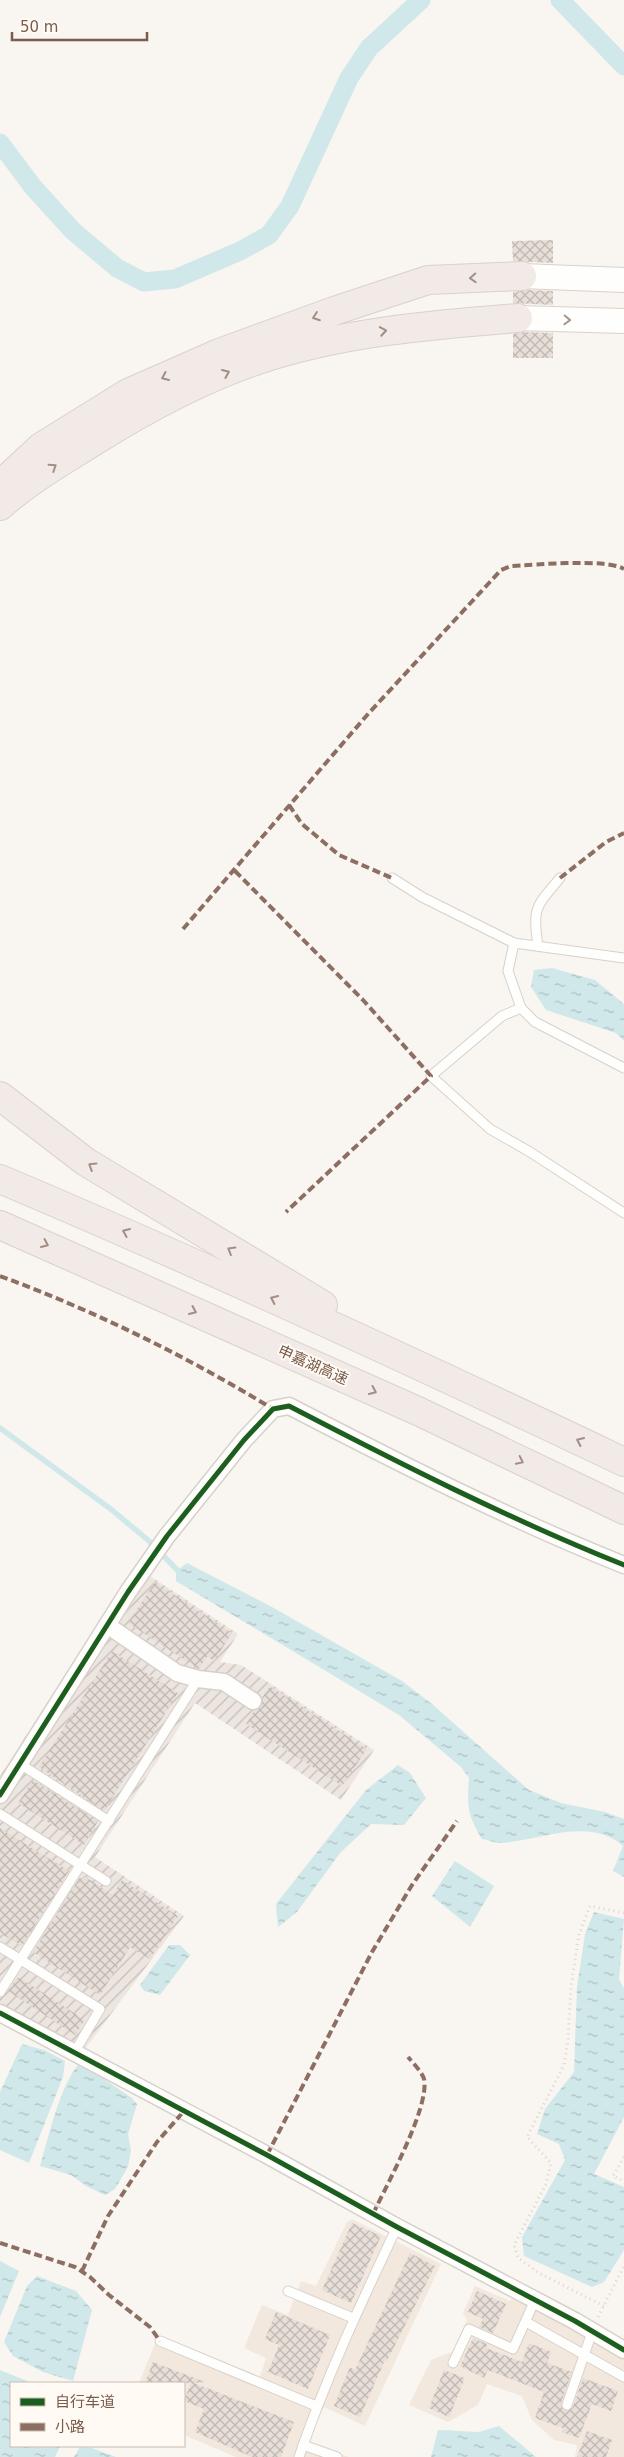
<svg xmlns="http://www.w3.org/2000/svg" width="624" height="2457" font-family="'DejaVu Sans','Noto Sans SC',sans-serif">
<defs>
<pattern id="industrial-furrows" width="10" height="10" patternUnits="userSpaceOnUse" patternTransform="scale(1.25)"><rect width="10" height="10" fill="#ede5e0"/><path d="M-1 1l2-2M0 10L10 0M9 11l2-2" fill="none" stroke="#c5bdb8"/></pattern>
<pattern id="water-ripples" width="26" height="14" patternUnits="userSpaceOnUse" patternTransform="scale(1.25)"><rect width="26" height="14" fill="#d0e8ea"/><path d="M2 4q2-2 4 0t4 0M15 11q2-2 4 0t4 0" fill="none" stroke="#aebfc0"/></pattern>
<pattern id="building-cross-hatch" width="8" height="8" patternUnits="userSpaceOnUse" patternTransform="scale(1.25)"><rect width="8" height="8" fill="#e6ded7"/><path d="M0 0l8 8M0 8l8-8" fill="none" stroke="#bfb7b1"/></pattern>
</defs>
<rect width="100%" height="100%" fill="#f9f5f0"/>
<g fill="#f2e8de">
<path d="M 352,2219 L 441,2264 L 365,2426 L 324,2407 L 315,2424 L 309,2444 L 349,2457 L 236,2457 L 184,2435 L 184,2383 L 139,2383 L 156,2341 L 163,2337 L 260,2377 L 266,2358 L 244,2348 L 262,2305 L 288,2315 L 301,2281 L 316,2286 L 347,2222 Z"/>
<path d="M 475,2286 L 510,2301 L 519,2286 L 624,2344 L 624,2457 L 575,2457 L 577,2445 L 554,2440 L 532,2420 L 522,2396 L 487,2384 L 478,2405 L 448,2422 L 409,2405 L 431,2360 L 452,2352 L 467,2320 L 463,2313 Z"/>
</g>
<path fill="url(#industrial-furrows)" d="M 135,1566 L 238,1634 L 220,1662 L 241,1665 L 374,1750 L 341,1800 L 195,1703 L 95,1857 L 184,1916 L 85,2049 L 0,2003 L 0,1776 Z"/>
<g fill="url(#water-ripples)">
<path d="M 552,968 L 595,980 L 624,1004 L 624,1041 L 616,1033 L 546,1010 L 531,987 L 534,970 Z"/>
<path d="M 187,1563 L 272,1607 L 402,1681 L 432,1704 L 529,1790 L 561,1803 L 605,1812 L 624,1819 L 624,1877 L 613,1871 L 623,1846 C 590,1816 539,1841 501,1843 C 495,1843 488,1840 482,1839 C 467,1814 467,1806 469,1778 L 461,1767 L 399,1715 L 176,1581 L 176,1571 Z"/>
<path d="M 398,1765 L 410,1773 L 426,1798 L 404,1825 L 371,1824 L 340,1853 L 297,1912 L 278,1927 L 276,1904 L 366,1790 Z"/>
<path d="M 455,1861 L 494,1886 L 470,1927 L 432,1896 Z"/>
<path d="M 594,1912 L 624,1919 L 619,1980 L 624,1988 L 624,2117 L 594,2174 L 624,2187 L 624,2250 L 604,2282 L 592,2287 L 524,2256 L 522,2237 L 565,2160 L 559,2144 L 537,2134 L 545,2109 L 574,2072 L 577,1987 L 585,1934 Z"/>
<path d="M 169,1945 L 180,1945 L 190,1955 L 160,1995 L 144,1991 L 140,1985 Z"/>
<path d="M 22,2044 L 44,2050 L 65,2061 L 63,2077 L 29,2163 L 0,2150 L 0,2092 Z"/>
<path d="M 78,2065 L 92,2071 L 132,2098 L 137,2104 L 128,2134 L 131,2150 L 128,2167 L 115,2189 L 105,2195 L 86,2186 L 71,2175 L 40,2166 C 48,2139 60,2086 78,2065 Z"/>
<path d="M 0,2261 L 19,2271 L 0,2317 Z"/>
<path d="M 37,2276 L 76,2291 L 92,2310 L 73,2381 L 43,2372 L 13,2356 L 4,2342 L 27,2286 Z"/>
<path d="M 0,2370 L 32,2383 L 11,2383 L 11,2446 L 60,2446 L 55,2457 L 0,2457 Z"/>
<path d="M 499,2426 L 536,2457 L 431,2457 L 438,2430 L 479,2432 Z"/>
<path d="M 80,2447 L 92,2448 L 116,2457 L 74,2457 Z"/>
</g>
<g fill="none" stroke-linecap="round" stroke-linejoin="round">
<path stroke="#d0e8ea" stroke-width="5.5" d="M 0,1428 L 112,1510 L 149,1541 L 182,1575"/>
<g stroke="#d0e8ea" stroke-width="19">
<path d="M 560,0 L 624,66"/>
<path d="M 0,143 L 33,187 L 73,231 L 117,268 L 144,282 L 175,279 L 240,251 L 269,235 L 290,206 L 349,78 L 369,48 L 421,0"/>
</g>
</g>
<g fill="url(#building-cross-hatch)">
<path d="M 553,240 L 553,263 L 513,261 L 512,241 Z"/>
<path d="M 528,290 L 553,291 L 553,305 L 513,303 L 513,292 Z"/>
<path d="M 524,332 L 553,333 L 553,358 L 513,358 L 513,334 Z"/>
<path d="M 155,1582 L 232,1633 L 214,1661 L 207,1656 L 199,1669 L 197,1668 L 128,1623 Z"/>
<path d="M 112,1651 L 178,1693 L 104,1811 L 39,1767 Z"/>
<path d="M 270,1686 L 367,1749 L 342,1786 L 246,1724 L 254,1711 L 262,1706 L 262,1698 Z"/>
<path d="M 33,1780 L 98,1821 L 84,1845 L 18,1803 Z"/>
<path d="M 0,1828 L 69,1871 L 22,1946 L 0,1933 Z"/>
<path d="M 84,1876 L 113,1895 L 122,1880 L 178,1916 L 150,1959 L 130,1947 L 100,1995 L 33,1952 L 80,1877 L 82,1879 Z"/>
<path d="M 17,1978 L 20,1978 L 85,2020 L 75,2035 L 8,1991 Z"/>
<path d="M 352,2223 L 381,2236 L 351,2303 L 322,2290 Z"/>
<path d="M 410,2253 L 435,2266 L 387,2361 L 385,2360 L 360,2417 L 334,2406 L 350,2367 L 355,2370 Z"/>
<path d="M 477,2291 L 506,2304 L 493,2333 L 479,2327 L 483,2319 L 468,2312 Z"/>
<path d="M 276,2312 L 330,2335 L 308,2389 L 268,2372 L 279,2345 L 265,2339 Z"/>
<path d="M 473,2338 L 487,2344 L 486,2348 L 522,2362 L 529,2343 L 551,2352 L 547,2363 L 572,2372 L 561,2403 L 563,2409 L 568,2411 L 573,2407 L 583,2378 L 618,2391 L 611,2411 L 592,2404 L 579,2438 L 562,2432 L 563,2428 L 535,2418 L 544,2392 L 488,2370 L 484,2378 L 460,2366 Z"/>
<path d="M 153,2362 L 205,2382 L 194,2383 L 294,2422 L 281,2457 L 252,2457 L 195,2432 L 204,2409 L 184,2401 L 191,2383 L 145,2383 Z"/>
<path d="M 444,2370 L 465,2378 L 449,2417 L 429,2408 Z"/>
<path d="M 587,2431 L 612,2440 L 606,2457 L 577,2457 Z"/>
</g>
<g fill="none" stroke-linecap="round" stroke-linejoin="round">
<g stroke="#d7d1cb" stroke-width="11">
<g id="service">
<path d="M 392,878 L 422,897 L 514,943 L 624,958"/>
<path d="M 514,943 L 508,971 L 521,1008 L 535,1022 L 624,1068"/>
<path d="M 538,946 C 532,907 536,907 560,878"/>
<path d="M 521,1008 L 502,1016 L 431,1076 L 490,1129 L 530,1152 L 624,1213"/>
<path d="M 20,1764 L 109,1821"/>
<path d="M 0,1814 L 106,1881"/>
<path d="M 0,1947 L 100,2009 L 74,2053"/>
<path d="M 0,1992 L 198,1679"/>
<path d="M 288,2291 L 353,2318"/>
<path d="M 526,2322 L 624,2377"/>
<path d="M 160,2341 L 316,2406"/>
<path d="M 453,2363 L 469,2329 L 513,2349 L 535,2300"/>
<path d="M 567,2405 L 592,2332"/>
<path d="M 303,2445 L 337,2457"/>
<path d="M 299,2457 C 326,2378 361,2303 397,2227"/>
</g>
</g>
<g stroke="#d7d1cb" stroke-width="19">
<g id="minor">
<path d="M 107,1625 L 177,1673 L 198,1679 L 224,1682 L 253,1701"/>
<path d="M 0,1795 L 128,1592 L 167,1536 L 244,1440 L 273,1409 L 289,1406 C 399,1463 509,1519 624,1565"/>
<path d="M 0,2013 L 267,2155 L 397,2227 L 575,2321 L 624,2350"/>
</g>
</g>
<g stroke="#d9d2cb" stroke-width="26">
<g id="secondary">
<path d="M 522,276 L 624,280"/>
<path d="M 518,318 L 624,321"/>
</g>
</g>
<g stroke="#dad1cc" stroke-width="30">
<g id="motorway">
<path d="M 0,485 L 41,447 L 128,393 L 219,353 L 334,311 L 428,280 L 522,276"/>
<path d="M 0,506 C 28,481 61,462 93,442 C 144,410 201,379 258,360 C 342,332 431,325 518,318"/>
<path d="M 0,1096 L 86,1162 L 323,1305"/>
<path d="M 0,1179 C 211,1268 418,1364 624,1462"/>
<path d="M 0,1225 L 420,1412 L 624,1510"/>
</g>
</g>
<g stroke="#dcd5d0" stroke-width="3" stroke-dasharray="1 4" stroke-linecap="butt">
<path d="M 624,2157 L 613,2176 L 624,2181"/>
<path d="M 604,2306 L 539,2273 L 518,2258 L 514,2245 L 546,2184 L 551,2163 L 527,2137 L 564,2065 L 568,2040 L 571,1986 L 579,1934 L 590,1906 L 624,1913"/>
<path d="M 598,2317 L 624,2266"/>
</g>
<use href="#service" stroke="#fefefd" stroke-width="9"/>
<use href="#minor" stroke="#fefefd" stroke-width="16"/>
<use href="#secondary" stroke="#fefefd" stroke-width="24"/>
<use href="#motorway" stroke="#f2eae7" stroke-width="28"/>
<g stroke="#8d6e63" stroke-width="4" stroke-dasharray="8 4" stroke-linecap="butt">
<path d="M 289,805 L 302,824 L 339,855 L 392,878"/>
<path d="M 235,871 L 363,1000 L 431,1076 L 286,1212"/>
<path d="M 560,878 L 606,842 L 624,833"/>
<path d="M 183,929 L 368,714 L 501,570 L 511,566 C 535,565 606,558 624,569"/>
<path d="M 0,1276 C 95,1311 186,1356 273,1409"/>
<path d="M 267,2155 L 372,1952 L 412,1885 L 457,1821"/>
<path d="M 373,2214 C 386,2186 430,2107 424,2079 C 422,2072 413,2063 408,2057"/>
<path d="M 0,2243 L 75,2267 L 90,2277 L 109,2295 L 150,2327 L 160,2341"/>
<path d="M 82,2271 L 108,2216 L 157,2142 L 184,2111"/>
</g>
<g stroke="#fffaf3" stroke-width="8">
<g id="cycleway">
<path d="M 0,1795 L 128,1592 L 167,1536 L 244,1440 L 273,1409 L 289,1406 C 399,1463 509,1519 624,1565"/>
<path d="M 0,2013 L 267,2155 L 397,2227 L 575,2321 L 624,2350"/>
</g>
</g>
<use href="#cycleway" stroke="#1b5e20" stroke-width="5"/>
</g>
<defs><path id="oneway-chevron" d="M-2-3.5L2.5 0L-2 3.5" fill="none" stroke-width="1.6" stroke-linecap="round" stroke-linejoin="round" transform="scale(1.25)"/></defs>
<g stroke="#a48e83">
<use href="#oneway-chevron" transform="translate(473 278) rotate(177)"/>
<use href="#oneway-chevron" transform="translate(316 317) rotate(160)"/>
<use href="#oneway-chevron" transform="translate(383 331) rotate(-10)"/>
<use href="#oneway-chevron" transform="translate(226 373) rotate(-23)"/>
<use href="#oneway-chevron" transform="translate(165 377) rotate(156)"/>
<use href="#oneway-chevron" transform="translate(53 467) rotate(-33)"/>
<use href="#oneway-chevron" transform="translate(92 1166) rotate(-148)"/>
<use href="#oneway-chevron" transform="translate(126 1232) rotate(-157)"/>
<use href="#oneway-chevron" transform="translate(45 1244) rotate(24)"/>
<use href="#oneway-chevron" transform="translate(231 1250) rotate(-149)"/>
<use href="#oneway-chevron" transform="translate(274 1299) rotate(-155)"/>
<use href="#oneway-chevron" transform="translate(193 1311) rotate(24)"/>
<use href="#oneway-chevron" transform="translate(373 1391) rotate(24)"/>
<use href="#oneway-chevron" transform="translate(580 1441) rotate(-155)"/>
<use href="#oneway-chevron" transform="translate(520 1461) rotate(26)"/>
</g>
<use stroke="#a8958b" href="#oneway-chevron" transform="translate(567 320) rotate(2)"/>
<g text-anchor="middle" stroke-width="4" stroke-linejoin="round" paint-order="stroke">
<g font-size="15" fill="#7a5c4d" stroke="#fffaf3">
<text transform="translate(313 1365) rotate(24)" y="5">申嘉湖高速</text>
</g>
</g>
<rect x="10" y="2382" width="175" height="65" fill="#fffaf3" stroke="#cabbb1"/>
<rect x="20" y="2398" width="25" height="8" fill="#1b5e20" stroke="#cabbb1"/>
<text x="55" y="2407" font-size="15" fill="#7a5c4d">自行车道</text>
<rect x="20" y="2423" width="25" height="8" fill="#8d6e63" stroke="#cabbb1"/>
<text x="55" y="2432" font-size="15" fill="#7a5c4d">小路</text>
<path d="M12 32v8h135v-8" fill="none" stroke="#7a5c4d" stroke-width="2.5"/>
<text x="20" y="32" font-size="15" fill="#7a5c4d" stroke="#fffaf3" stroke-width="4" paint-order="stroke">50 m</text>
</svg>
